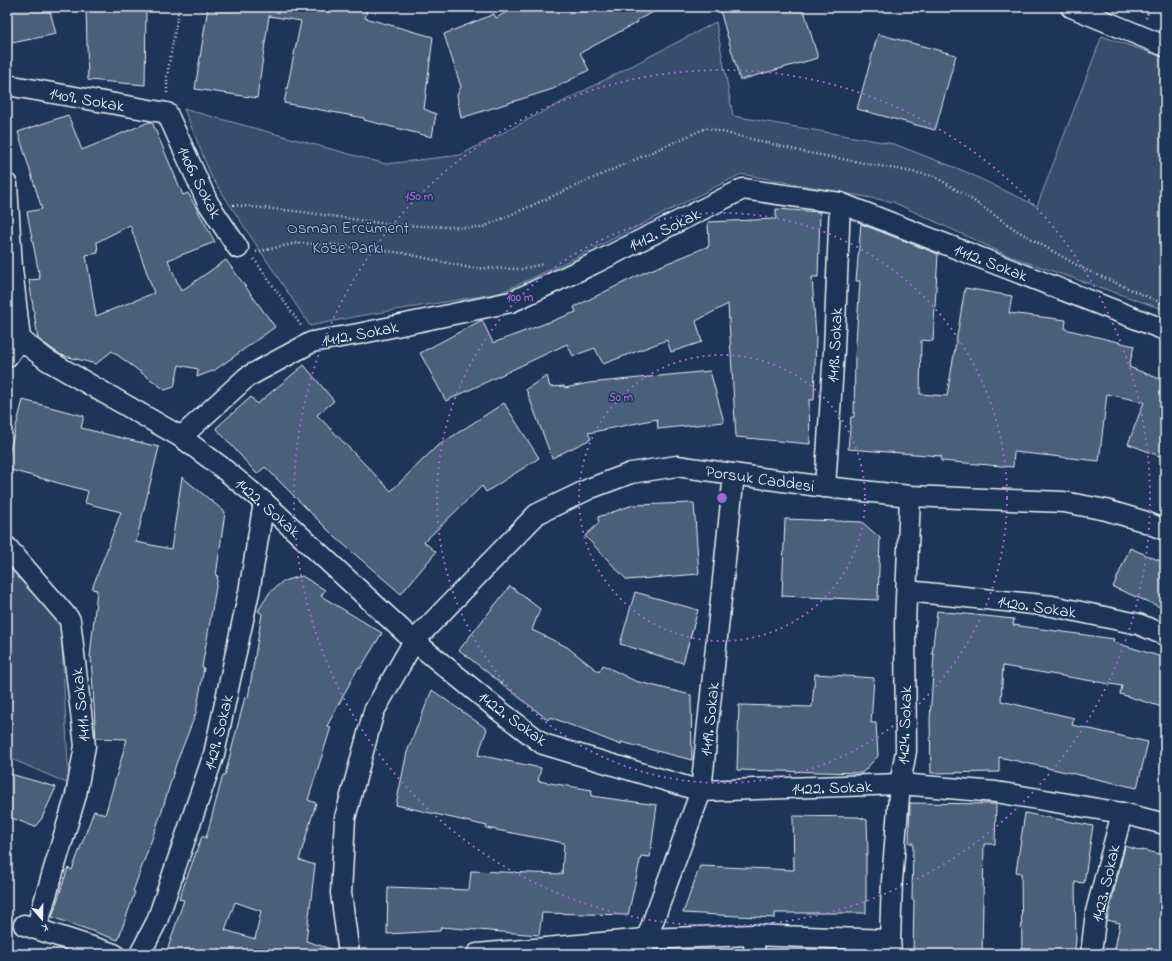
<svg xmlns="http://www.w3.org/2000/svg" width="1172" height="961" font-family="'Indie Flower',sans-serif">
<rect width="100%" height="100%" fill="#1d3557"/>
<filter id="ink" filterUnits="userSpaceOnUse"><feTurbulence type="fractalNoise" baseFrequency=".025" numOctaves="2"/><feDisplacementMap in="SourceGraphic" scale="8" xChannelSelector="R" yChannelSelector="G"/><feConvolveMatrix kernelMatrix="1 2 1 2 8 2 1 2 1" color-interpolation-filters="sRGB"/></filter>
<g filter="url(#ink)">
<g fill="#374d6c" stroke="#909fb2">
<path d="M 716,22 L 733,116 L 894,144 L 964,171 L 1037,206 L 1102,36 L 1165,58 L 1165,310 L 1009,256 L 893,202 L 741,174 L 575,258 L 500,293 L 359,316 L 310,326 L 212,178 L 184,109 L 386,164 L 460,155 Z"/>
<path d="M 7,565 L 61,625 L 69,784 L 7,757 Z"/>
</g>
<g fill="#495e7a" stroke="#e8f1f8" fill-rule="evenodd">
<path d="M 7,7 L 49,7 L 56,34 L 7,44 Z"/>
<path d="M 86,7 L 146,7 L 145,85 L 88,80 Z"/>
<path d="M 208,7 L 368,7 L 365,18 L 433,37 L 424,109 L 436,114 L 432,137 L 364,120 L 364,118 L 284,103 L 301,21 L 269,16 L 257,98 L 195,89 Z"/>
<path d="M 516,7 L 664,7 L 637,20 L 638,22 L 580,53 L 589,70 L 553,89 L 461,118 L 457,95 L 461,87 L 444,34 L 494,14 L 496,18 Z"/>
<path d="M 719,7 L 803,7 L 818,58 L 740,80 Z"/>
<path d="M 878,34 L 956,55 L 935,130 L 857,109 Z"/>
<path d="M 68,115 L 82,150 L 149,122 L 152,122 L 183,195 L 188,193 L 215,242 L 168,260 L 181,291 L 226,260 L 275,327 L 215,370 L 197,377 L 198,369 L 179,365 L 174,387 L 165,390 L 112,351 L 96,364 L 61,355 L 38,339 L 29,280 L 40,279 L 27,212 L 42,209 L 18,132 ZM 130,225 L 154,293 L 96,316 L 86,255 L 98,253 L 97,242 Z"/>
<path d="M 776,209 L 820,212 L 818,277 L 812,277 L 816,338 L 814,400 L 809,400 L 810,444 L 736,437 L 728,304 L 696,321 L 702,342 L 671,352 L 667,340 L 603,364 L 595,348 L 573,356 L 567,344 L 446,401 L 420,353 L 482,320 L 493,343 L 576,312 L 574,307 L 641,274 L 709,246 L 708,222 L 776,219 Z"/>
<path d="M 861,224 L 938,254 L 933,341 L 921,340 L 920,394 L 947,396 L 965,288 L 1012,296 L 1009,313 L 1066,320 L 1065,329 L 1134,346 L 1129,367 L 1165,381 L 1165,458 L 1128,444 L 1144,402 L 1107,394 L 1099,461 L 1014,452 L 1013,467 L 941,461 L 941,456 L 848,449 L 851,417 L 854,417 L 855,357 L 860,281 L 856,281 Z"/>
<path d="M 304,365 L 334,401 L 317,415 L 391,491 L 436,447 L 504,403 L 539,458 L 486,492 L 482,486 L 424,542 L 436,552 L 401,594 L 335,537 L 265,467 L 257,474 L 216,428 L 251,397 L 257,404 Z"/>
<path d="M 710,371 L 724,422 L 658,429 L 657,419 L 588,433 L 591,439 L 552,458 L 526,389 L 547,376 L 550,387 L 564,386 L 565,388 L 589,383 Z"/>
<path d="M 23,400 L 84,416 L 81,428 L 159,447 L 136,542 L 171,549 L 182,477 L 225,512 L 216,576 L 218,576 L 202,667 L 204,668 L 196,713 L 176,764 L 161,814 L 133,891 L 135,892 L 118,940 L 52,917 L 68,868 L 72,870 L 94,811 L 105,815 L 127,739 L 96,738 L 91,657 L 90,657 L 97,590 L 92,589 L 121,512 L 85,503 L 88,491 L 7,469 L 7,461 Z"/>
<path d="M 694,503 L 699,574 L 627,580 L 585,536 L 599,523 L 598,517 L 633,505 Z"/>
<path d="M 785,519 L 862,522 L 880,538 L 878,600 L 782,596 Z"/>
<path d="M 1130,548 L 1165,563 L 1165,609 L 1113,587 Z"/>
<path d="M 302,576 L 325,590 L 321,596 L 382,633 L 360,669 L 358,668 L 327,726 L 331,727 L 308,800 L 316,803 L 299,860 L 315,865 L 306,941 L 337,951 L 336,954 L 166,954 L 184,900 L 179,899 L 202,836 L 206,838 L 223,775 L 225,775 L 245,697 L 248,698 L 262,614 L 258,611 L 270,592 L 283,581 ZM 235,902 L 261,911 L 255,939 L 225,930 Z"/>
<path d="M 510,586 L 540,609 L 532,630 L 567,647 L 599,672 L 603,665 L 635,681 L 691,695 L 692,760 L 621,742 L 621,745 L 550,717 L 548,720 L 459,650 Z"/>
<path d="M 635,592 L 698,610 L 683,663 L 620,644 Z"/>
<path d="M 937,611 L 1014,619 L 1013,625 L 1114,639 L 1113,642 L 1165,658 L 1165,708 L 1120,694 L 1122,686 L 1003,666 L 1001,701 L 1074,718 L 1072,725 L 1148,742 L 1137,788 L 999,757 L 999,772 L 931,773 L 930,720 L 934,654 L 932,654 Z"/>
<path d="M 815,674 L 874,678 L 871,723 L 876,723 L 878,756 L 862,773 L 737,770 L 739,705 L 812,707 Z"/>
<path d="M 432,690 L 487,729 L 478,755 L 541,768 L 538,781 L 592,790 L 591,796 L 657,805 L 650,857 L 641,856 L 628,915 L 542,913 L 539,935 L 441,927 L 440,931 L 387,934 L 388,887 L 469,890 L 471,871 L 562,874 L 564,843 L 486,828 L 487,826 L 396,805 L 407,752 Z"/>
<path d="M 7,773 L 56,787 L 42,818 L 35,827 L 7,816 Z"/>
<path d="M 910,803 L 996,804 L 995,844 L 984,844 L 982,954 L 913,954 L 914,900 L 912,900 L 913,843 L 909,843 Z"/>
<path d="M 1025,813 L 1093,826 L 1084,883 L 1075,882 L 1076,941 L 1074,954 L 1022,954 L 1021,873 L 1016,872 Z"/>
<path d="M 793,816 L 858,817 L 867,820 L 868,855 L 866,855 L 866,913 L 775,913 L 775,918 L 683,913 L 700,866 L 794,870 Z"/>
<path d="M 1125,846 L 1142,851 L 1142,850 L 1165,855 L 1165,954 L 1114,954 L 1120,923 L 1107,920 Z"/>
</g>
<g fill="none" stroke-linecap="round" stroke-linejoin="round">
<g stroke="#e8f1f8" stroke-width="23">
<g id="minor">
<path d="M 1071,7 L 1165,46"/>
<path d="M 7,85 L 167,113 L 208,203 L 238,248"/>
<path d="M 7,184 L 12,268 L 20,339"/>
<path d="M 20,339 L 47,360 L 181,437 L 220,466 L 264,502 L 414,641 L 501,712 L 543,744 L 701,791 L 900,784 L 996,792 L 1122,813 L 1165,824"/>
<path d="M 7,357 L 20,339"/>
<path d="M 181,437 L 247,377 L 312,342 L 358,334 L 511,302 L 593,264 L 743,189 L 840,203 L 1165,330"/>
<path d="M 825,487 L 834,350 L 840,203"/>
<path d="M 7,547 L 70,620 L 85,746 L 76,795 L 36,929"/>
<path d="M 907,591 L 1052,606 L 1138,624 L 1165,635"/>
<path d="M 24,925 L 114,954"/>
<path d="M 753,935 L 755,954"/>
<path d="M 140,954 L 157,921 L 214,754 L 249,592 L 264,502"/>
<path d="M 349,954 L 341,893 L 345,818 L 374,711 L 414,641 L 537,514 L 591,488 L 631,473 L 677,466 L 825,487 L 910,496 L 1064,502 L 1106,510 L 1143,521 L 1165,530"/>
<path d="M 477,954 L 645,939 L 753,935 L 890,940"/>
<path d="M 641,954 L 701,791 L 734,474"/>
<path d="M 891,954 L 890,940 L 892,881 L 900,784 L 906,751 L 905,625 L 910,496"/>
<path d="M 1091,954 L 1096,912 L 1122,813"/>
</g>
</g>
<g stroke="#e8f1f8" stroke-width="2.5" stroke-dasharray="1 3" stroke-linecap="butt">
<path d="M 1146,18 L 1150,7"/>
<path d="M 167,93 L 167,76 L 179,7"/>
<path d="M 233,205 L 303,212 L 394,225 L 481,228 L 706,128 L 804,152 L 934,176 L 974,201 L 1016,230 L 1082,268 L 1164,304 L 1165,310"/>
<path d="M 256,252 L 297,243 L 339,245 L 403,253 L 470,268 L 521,269 L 543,264"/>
<path d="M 254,259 L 302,327"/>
</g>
<use href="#minor" stroke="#1d3557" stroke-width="20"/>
</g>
</g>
<g fill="none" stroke="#9c67d0" stroke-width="2" stroke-dasharray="2 4">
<circle cx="722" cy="498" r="143"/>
<circle cx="722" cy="498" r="285"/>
<circle cx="722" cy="498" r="428"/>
</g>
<g text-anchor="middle" stroke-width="3" stroke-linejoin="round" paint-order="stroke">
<g font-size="17" fill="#e8f1f8" stroke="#1d3557">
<text transform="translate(87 99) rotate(10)" y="6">1409. Sokak</text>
<text transform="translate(200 182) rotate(63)" y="6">1406. Sokak</text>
<text transform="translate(664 229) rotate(-26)" y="6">1412. Sokak</text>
<text transform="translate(991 262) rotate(21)" y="6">1412. Sokak</text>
<text transform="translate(360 333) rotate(-11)" y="6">1412. Sokak</text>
<text transform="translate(834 345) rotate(-87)" y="6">1418. Sokak</text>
<text transform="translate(760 478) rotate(8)" y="6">Porsuk Caddesi</text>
<text transform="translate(268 507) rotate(41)" y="6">1422. Sokak</text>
<text transform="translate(1037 606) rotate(8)" y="6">1420. Sokak</text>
<text transform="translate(80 705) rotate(-96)" y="6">1411. Sokak</text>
<text transform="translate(513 718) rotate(36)" y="6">1422. Sokak</text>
<text transform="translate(709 719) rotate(-84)" y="6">1419. Sokak</text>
<text transform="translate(904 725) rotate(-88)" y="6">1424. Sokak</text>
<text transform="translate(218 732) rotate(-76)" y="6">1429. Sokak</text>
<text transform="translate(832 787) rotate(-2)" y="6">1422. Sokak</text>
<text transform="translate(1105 883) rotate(-77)" y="6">1423. Sokak</text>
</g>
<g font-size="17" fill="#b3c0ce" stroke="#1d3557">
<text x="348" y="233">Osman Ercüment<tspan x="348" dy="20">Köse Parkı</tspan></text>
</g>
</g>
<circle cx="722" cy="498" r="6" fill="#9c67d0" stroke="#1d3557" stroke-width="2"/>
<g font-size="12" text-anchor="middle" font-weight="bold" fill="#9c67d0" stroke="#1d3557" stroke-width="3" stroke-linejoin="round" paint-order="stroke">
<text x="419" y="200">150 m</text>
<text x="520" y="301">100 m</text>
<text x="621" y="401">50 m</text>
</g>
<rect width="1172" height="961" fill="none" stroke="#1d3557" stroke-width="24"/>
<rect x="12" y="12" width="1148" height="937" fill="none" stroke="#e8f1f8" stroke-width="1.5" filter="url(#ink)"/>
<g transform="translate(42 919) rotate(160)" stroke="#1d3557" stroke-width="3" paint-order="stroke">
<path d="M0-3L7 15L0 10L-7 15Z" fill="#e8f1f8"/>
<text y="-6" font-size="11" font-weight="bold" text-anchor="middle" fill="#e8f1f8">K</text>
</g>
</svg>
